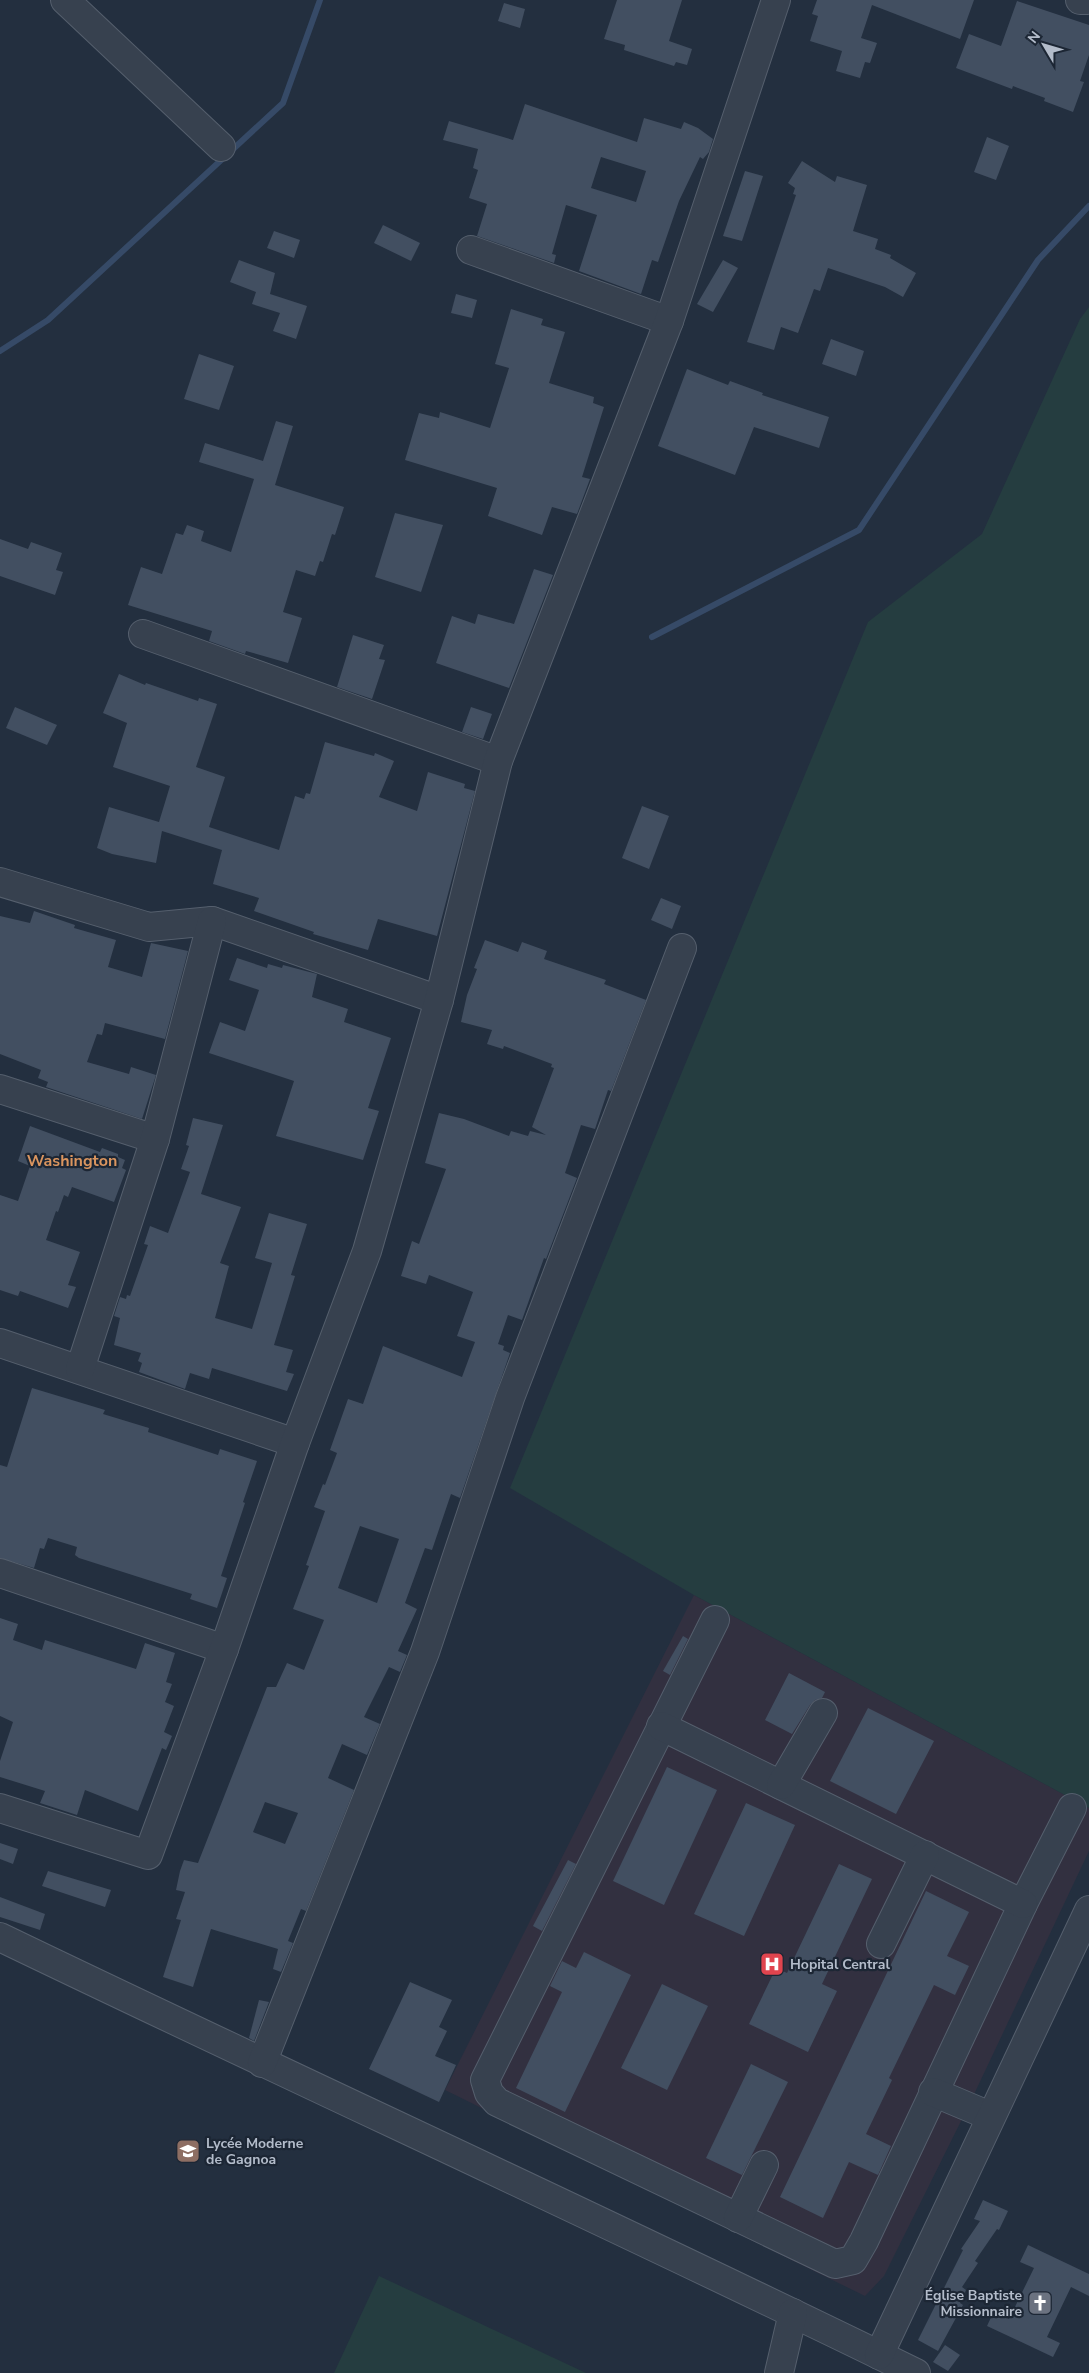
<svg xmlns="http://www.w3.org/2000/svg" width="1089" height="2373" font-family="'Nunito Sans',sans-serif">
<rect width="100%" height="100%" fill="#232f3f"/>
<path fill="#323040" d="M 694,1595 L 1089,1808 L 1089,1851 L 968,2107 L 884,2276 L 865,2296 L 445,2090 Z"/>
<g fill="#253d40">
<path d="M 1089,307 L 1089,1808 L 694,1595 L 510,1488 L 868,622 L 982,534 L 1080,319 Z"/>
<path d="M 379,2276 L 586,2373 L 334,2373 Z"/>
</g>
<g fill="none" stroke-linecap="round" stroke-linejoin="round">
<g stroke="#364a67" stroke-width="6">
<path d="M 0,351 L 48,320 L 283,103 L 320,0"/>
<path d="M 652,637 L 859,530 L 1038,260 L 1089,206"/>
</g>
</g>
<g fill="#424f61" fill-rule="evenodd">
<path d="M 617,0 L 682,0 L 669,41 L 692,49 L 687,65 L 676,62 L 674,66 L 624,50 L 625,45 L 604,39 Z"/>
<path d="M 817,0 L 974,0 L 960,39 L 872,5 L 861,38 L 877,43 L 870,63 L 865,62 L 860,78 L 836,71 L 842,51 L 810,41 L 818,16 L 812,14 Z"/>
<path d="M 1017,1 L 1089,25 L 1089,55 L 1080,81 L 1084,82 L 1073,112 L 1044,101 L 1045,98 L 1013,86 L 1012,89 L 956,68 L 969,34 L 1001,46 Z"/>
<path d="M 504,3 L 525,9 L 520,28 L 498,21 Z"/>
<path d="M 525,104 L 637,142 L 644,118 L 681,129 L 684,122 L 698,128 L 713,139 L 709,152 L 703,159 L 700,157 L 679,201 L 658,262 L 652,260 L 641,294 L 579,271 L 597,215 L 566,205 L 552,254 L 556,255 L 554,263 L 477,236 L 487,204 L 469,198 L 478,170 L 473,168 L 478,149 L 443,140 L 449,121 L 513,140 ZM 601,157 L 646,171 L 636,202 L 591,188 Z"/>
<path d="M 987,137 L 1009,146 L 996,180 L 974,172 Z"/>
<path d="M 802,161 L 835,182 L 837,176 L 867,185 L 853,231 L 878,239 L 875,249 L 891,255 L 890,258 L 916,273 L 903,297 L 885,287 L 828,268 L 820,291 L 814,289 L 798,333 L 781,327 L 774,350 L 747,342 L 796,195 L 793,194 L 795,188 L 788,183 Z"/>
<path d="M 745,171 L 763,176 L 742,241 L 723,236 Z"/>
<path d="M 383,225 L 420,243 L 411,261 L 374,243 Z"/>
<path d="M 274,231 L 300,240 L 294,258 L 267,248 Z"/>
<path d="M 239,260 L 275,273 L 270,294 L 307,306 L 296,339 L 273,331 L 280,313 L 252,304 L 256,292 L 230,282 Z"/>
<path d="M 723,260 L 738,268 L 713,312 L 697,304 Z"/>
<path d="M 456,294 L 477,300 L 472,318 L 451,313 Z"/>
<path d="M 511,309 L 543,319 L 541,325 L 565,332 L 549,383 L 594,397 L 593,403 L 604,407 L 582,477 L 590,479 L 577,514 L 552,507 L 542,535 L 488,516 L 497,488 L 405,460 L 419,413 L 439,418 L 440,412 L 490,428 L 509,368 L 495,364 Z"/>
<path d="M 831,339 L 864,351 L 856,376 L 822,364 Z"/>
<path d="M 199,354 L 234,366 L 219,410 L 184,399 Z"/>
<path d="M 687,369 L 728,385 L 730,381 L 763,393 L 762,395 L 829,417 L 819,448 L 754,427 L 735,475 L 658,446 Z"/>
<path d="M 276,421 L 293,426 L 275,485 L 344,507 L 335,535 L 332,534 L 323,562 L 320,561 L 315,576 L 296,570 L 283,612 L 302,618 L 288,663 L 246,651 L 245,654 L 209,641 L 212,631 L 128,605 L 141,567 L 162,574 L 176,533 L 183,535 L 187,525 L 204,531 L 201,541 L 231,552 L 254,479 L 199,462 L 205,443 L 263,461 Z"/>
<path d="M 395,513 L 443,525 L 421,592 L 375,577 Z"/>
<path d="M 0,539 L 28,549 L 31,542 L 62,553 L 56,570 L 63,572 L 55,595 L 0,576 Z"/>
<path d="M 534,569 L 553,575 L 509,688 L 436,663 L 452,616 L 475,624 L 478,614 L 514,624 Z"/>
<path d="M 353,635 L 384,645 L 379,659 L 385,660 L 372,699 L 337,687 Z"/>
<path d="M 119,674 L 145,685 L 146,683 L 198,701 L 199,698 L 217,704 L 196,767 L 225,777 L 209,827 L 279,850 L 295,796 L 304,799 L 306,793 L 310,794 L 325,742 L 374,756 L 375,753 L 394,761 L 379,797 L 417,811 L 428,772 L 465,784 L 464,788 L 475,791 L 437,936 L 378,919 L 368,950 L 313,934 L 314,932 L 254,911 L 259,898 L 213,884 L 222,850 L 162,831 L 156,863 L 112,854 L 97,848 L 109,807 L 159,822 L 170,786 L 113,767 L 127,723 L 103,713 Z"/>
<path d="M 15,707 L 57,725 L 47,745 L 6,728 Z"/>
<path d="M 471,707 L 492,714 L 483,739 L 462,732 Z"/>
<path d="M 642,806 L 669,816 L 649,869 L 622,858 Z"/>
<path d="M 661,898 L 681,906 L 672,929 L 651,920 Z"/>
<path d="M 34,911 L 75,925 L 74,928 L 116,940 L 108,967 L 142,977 L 151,943 L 188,951 L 165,1039 L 105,1023 L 102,1035 L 97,1034 L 87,1062 L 129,1074 L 131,1067 L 156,1075 L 142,1119 L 46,1087 L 48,1082 L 38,1078 L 41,1070 L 0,1054 L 0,916 L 30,923 Z"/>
<path d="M 485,940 L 518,952 L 522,942 L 547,951 L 544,959 L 606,980 L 604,984 L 646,1000 L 611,1091 L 608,1090 L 595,1129 L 581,1125 L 565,1173 L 577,1178 L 546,1259 L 544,1258 L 522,1320 L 508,1315 L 498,1344 L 504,1346 L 503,1350 L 510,1353 L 460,1498 L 451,1494 L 432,1550 L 425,1548 L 405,1603 L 417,1609 L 398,1651 L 407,1655 L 400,1672 L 389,1667 L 364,1717 L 380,1724 L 367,1755 L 342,1744 L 328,1778 L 354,1790 L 306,1911 L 301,1909 L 288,1941 L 293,1943 L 281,1972 L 273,1969 L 278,1949 L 211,1929 L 193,1987 L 163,1977 L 181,1920 L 176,1919 L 185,1892 L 176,1890 L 180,1871 L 184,1860 L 198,1863 L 267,1687 L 276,1687 L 287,1663 L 304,1670 L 324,1620 L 293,1609 L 309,1566 L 306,1565 L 325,1511 L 314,1507 L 323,1484 L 325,1485 L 337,1453 L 330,1450 L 348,1399 L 363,1404 L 383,1346 L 462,1377 L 475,1342 L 457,1336 L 473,1292 L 429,1275 L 426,1284 L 401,1276 L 412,1241 L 419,1244 L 446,1169 L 425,1163 L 439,1113 L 464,1119 L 509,1136 L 511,1131 L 528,1136 L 530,1131 L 546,1135 L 532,1127 L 554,1068 L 551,1067 L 552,1064 L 504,1046 L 503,1049 L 487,1044 L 492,1030 L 461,1022 L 467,995 L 477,969 L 474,968 ZM 360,1526 L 399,1539 L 377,1603 L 338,1588 ZM 265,1802 L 298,1813 L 285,1844 L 253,1832 Z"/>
<path d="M 237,958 L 267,968 L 268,964 L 282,968 L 283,965 L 317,974 L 312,997 L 348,1009 L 344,1022 L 391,1038 L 368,1108 L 379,1111 L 363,1160 L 276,1136 L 294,1081 L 209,1053 L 220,1022 L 245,1031 L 259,990 L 229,980 Z"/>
<path d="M 193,1118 L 223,1125 L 201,1194 L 241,1207 L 220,1263 L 229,1266 L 215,1318 L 252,1329 L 272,1263 L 255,1258 L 269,1213 L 307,1224 L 291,1275 L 295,1276 L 274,1345 L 293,1350 L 286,1372 L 294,1374 L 287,1391 L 212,1368 L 209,1379 L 190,1373 L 185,1389 L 139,1372 L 142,1363 L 138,1361 L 141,1353 L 114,1345 L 120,1318 L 114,1316 L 120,1297 L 126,1299 L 127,1295 L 130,1296 L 148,1245 L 144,1244 L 150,1226 L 168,1233 L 190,1172 L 181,1169 L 189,1146 L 186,1145 Z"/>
<path d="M 30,1126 L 100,1152 L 102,1148 L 118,1154 L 118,1157 L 125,1160 L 122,1168 L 126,1170 L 114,1202 L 72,1187 L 68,1197 L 64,1195 L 58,1212 L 56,1211 L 46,1240 L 80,1252 L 68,1285 L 76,1287 L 68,1308 L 20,1291 L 18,1296 L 0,1290 L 0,1195 L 18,1201 L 30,1166 L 18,1161 Z"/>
<path d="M 32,1388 L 105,1410 L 103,1414 L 149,1428 L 148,1432 L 218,1455 L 220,1449 L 257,1461 L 243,1502 L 245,1503 L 221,1576 L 227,1578 L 217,1608 L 190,1599 L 192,1594 L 79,1558 L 75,1555 L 77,1547 L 48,1538 L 44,1549 L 40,1548 L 34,1568 L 0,1558 L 0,1465 L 7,1467 Z"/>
<path d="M 0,1618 L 18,1624 L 13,1640 L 42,1650 L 45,1640 L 136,1669 L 145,1643 L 175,1653 L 166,1682 L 172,1684 L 165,1702 L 174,1706 L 164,1732 L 172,1736 L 166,1750 L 162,1748 L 138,1811 L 85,1790 L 77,1815 L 40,1803 L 45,1791 L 0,1777 L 0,1761 L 13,1722 L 0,1716 Z"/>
<path d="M 683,1636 L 688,1639 L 670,1675 L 663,1671 Z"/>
<path d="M 789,1673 L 825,1692 L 822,1698 L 815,1700 L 810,1705 L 792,1734 L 765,1720 Z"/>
<path d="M 868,1708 L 934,1741 L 896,1814 L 830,1781 Z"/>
<path d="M 667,1767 L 717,1790 L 664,1905 L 613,1881 Z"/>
<path d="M 746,1803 L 795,1825 L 744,1936 L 694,1914 Z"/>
<path d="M 0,1843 L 18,1849 L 13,1864 L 0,1859 Z"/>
<path d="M 568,1860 L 576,1864 L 542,1931 L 533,1926 Z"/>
<path d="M 839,1864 L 872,1879 L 822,1984 L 837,1991 L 808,2052 L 749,2024 L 776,1968 L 787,1973 Z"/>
<path d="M 48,1871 L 111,1890 L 105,1907 L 42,1886 Z"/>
<path d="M 926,1891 L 969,1912 L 947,1956 L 969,1966 L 955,1995 L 934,1985 L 889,2078 L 892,2080 L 866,2134 L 891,2146 L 878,2175 L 849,2162 L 823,2218 L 780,2197 Z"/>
<path d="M 0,1897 L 45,1914 L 40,1930 L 0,1917 Z"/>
<path d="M 584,1952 L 631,1975 L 565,2112 L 516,2088 L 562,1992 L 550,1986 L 562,1961 L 576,1968 Z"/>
<path d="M 410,1982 L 452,2000 L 439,2027 L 447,2031 L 435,2056 L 456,2065 L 439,2102 L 369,2069 Z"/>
<path d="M 662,1984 L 708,2006 L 667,2090 L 621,2068 Z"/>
<path d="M 259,2000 L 269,2002 L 254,2041 L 249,2038 Z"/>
<path d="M 751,2064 L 788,2082 L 742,2175 L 706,2158 Z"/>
<path d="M 983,2200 L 1008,2211 L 999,2230 L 997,2229 L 975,2261 L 978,2263 L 962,2287 L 966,2290 L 960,2303 L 963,2305 L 938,2351 L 918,2340 L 963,2250 L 961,2249 L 980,2221 L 974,2219 Z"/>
<path d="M 1028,2245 L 1089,2274 L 1089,2296 L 1071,2287 L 1047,2337 L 1060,2343 L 1053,2357 L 987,2326 L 994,2311 L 1009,2319 L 1034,2268 L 1020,2262 Z"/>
<path d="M 945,2345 L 960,2355 L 948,2371 L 933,2362 Z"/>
</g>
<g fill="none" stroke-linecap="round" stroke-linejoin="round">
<g stroke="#555f6d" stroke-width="30">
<g id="minor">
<path d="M 65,0 L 221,147"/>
<path d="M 1080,0 L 1086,0"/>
<path d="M 471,250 L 669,321"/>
<path d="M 143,634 L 498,761"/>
<path d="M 0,882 L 149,927 L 212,921 L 439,1000"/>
<path d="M 0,1089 L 155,1139"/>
<path d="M 0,1343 L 295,1443"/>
<path d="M 80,1369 L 155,1139 L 212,921"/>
<path d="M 0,1573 L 224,1649"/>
<path d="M 715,1620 L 485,2080 L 489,2093 L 497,2102 L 835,2264 L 853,2260 L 864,2241 L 1023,1904 L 1072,1808"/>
<path d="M 661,1726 L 1023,1904"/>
<path d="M 781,1785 L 823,1713"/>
<path d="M 0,1808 L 148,1855 L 224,1649 L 295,1443 L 367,1251 L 439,1000 L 498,761 L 669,321 L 776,0"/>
<path d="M 0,1937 C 305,2084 612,2224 916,2373"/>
<path d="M 881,1944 L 925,1855"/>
<path d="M 262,2063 L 425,1652 L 510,1398 L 682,948"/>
<path d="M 933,2092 L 990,2116"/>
<path d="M 738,2218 L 764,2165"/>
<path d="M 879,2355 L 1089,1910"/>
<path d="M 779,2373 L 793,2313"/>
</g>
</g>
<use href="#minor" stroke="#37414f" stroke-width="28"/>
</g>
<defs>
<g id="hospital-square" transform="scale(1.25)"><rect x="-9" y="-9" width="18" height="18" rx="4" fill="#e0444e" stroke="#1c2634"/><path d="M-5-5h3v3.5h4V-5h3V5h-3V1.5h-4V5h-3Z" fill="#fff"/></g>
<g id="school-square" transform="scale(1.25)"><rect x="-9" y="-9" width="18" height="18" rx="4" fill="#8d6e63" stroke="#1c2634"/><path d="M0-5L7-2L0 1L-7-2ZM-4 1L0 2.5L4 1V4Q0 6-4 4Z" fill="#fff"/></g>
<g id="church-square" transform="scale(1.25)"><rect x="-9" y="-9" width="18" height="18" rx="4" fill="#6b7280" stroke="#1c2634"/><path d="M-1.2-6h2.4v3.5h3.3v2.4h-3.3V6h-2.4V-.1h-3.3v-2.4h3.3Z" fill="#fff"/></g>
</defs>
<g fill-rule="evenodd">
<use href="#hospital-square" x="772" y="1964"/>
<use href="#school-square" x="188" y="2151"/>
<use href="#church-square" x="1040" y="2303"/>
</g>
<g text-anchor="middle" stroke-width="4.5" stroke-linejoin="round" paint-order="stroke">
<g font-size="14" font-weight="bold" fill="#b3bcca" stroke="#1c2634" text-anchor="start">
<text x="790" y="1969">Hopital Central</text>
<text x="206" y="2148">Lycée Moderne<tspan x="206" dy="16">de Gagnoa</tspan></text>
<text x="1022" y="2300" text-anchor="end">Église Baptiste<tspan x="1022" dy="16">Missionnaire</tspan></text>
</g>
<g font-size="16" font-weight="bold" fill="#da955f" stroke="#1c2634">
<text x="72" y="1166">Washington</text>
</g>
</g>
<g transform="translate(1044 45) rotate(308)" stroke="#1c2634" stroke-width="4" paint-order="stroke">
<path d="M0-4L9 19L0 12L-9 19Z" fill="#b3bcca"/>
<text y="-8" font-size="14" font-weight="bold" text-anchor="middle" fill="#b3bcca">N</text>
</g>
</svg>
